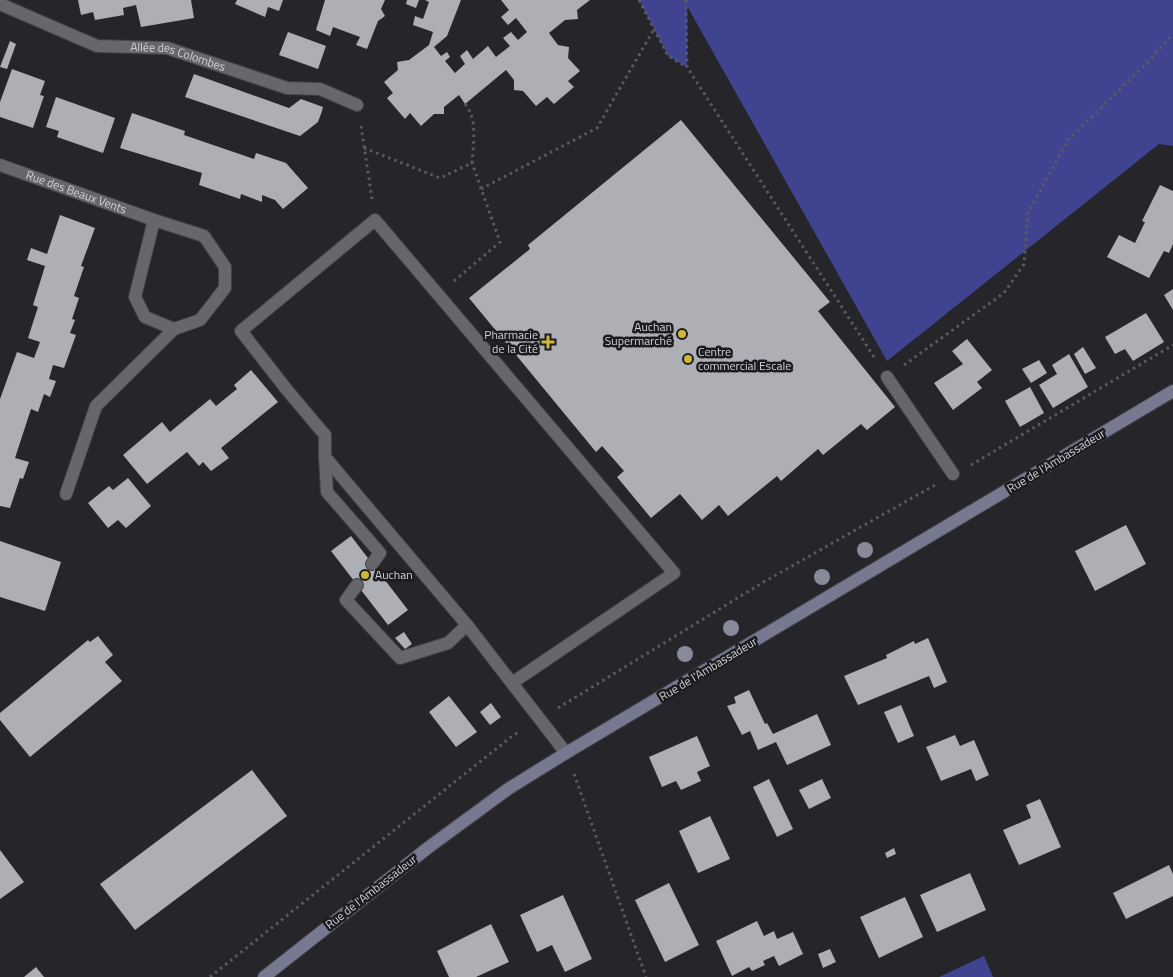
<svg xmlns="http://www.w3.org/2000/svg" width="1173" height="977" font-family="'Titillium Web',sans-serif">
<rect width="100%" height="100%" fill="#25252a"/>
<g fill="#404490">
<path d="M 639,0 L 1173,0 L 1173,146 L 1159,144 L 887,361 L 687,6 L 687,67 L 668,56 Z"/>
<path d="M 984,956 L 993,977 L 939,977 Z"/>
</g>
<g fill="#aeafb5">
<path d="M 78,0 L 191,0 L 194,18 L 141,27 L 136,5 L 123,8 L 124,15 L 95,20 L 93,12 L 81,15 Z"/>
<path d="M 237,0 L 283,0 L 279,11 L 268,7 L 265,17 L 235,4 Z"/>
<path d="M 325,0 L 385,0 L 381,9 L 385,16 L 378,21 L 367,49 L 356,45 L 360,37 L 333,27 L 330,36 L 316,30 Z"/>
<path d="M 407,0 L 419,0 L 416,8 L 406,4 Z"/>
<path d="M 425,0 L 461,0 L 447,36 L 434,47 L 441,56 L 447,52 L 450,57 L 445,61 L 455,73 L 465,64 L 460,56 L 467,50 L 473,59 L 488,46 L 496,57 L 510,46 L 503,38 L 511,32 L 518,40 L 527,32 L 516,18 L 508,25 L 501,17 L 509,10 L 501,0 L 590,0 L 577,10 L 578,19 L 565,20 L 549,33 L 558,45 L 569,47 L 568,58 L 580,71 L 568,81 L 574,87 L 554,104 L 547,97 L 536,106 L 523,91 L 514,90 L 514,80 L 506,70 L 465,104 L 459,95 L 444,107 L 444,114 L 434,114 L 421,126 L 410,113 L 405,119 L 387,98 L 393,93 L 384,82 L 398,70 L 397,62 L 409,60 L 429,45 L 433,32 L 413,25 L 415,16 L 423,19 L 429,2 Z"/>
<path d="M 288,32 L 326,46 L 318,69 L 279,55 Z"/>
<path d="M 10,41 L 16,44 L 7,69 L 0,67 Z"/>
<path d="M 12,69 L 45,81 L 40,95 L 44,96 L 33,128 L 0,117 L 0,102 Z"/>
<path d="M 194,74 L 289,108 L 301,99 L 323,107 L 322,111 L 318,122 L 300,136 L 185,97 Z"/>
<path d="M 56,97 L 115,118 L 103,153 L 57,137 L 59,131 L 46,127 Z"/>
<path d="M 132,113 L 185,131 L 184,135 L 254,159 L 256,153 L 286,163 L 308,188 L 283,209 L 275,200 L 262,195 L 262,202 L 241,194 L 240,199 L 199,185 L 202,173 L 120,148 Z"/>
<path d="M 681,120 L 830,302 L 818,311 L 895,407 L 867,430 L 861,424 L 823,455 L 818,449 L 781,481 L 777,476 L 728,516 L 719,505 L 702,520 L 680,494 L 651,518 L 617,477 L 624,471 L 602,446 L 596,452 L 469,298 L 530,249 L 528,245 Z"/>
<path d="M 1160,185 L 1173,191 L 1173,244 L 1169,253 L 1164,251 L 1149,278 L 1107,257 L 1119,235 L 1135,243 L 1145,222 L 1142,221 Z"/>
<path d="M 60,215 L 95,228 L 81,266 L 84,267 L 74,296 L 79,298 L 72,319 L 75,320 L 70,333 L 76,335 L 64,368 L 53,365 L 49,379 L 56,381 L 50,397 L 44,394 L 38,412 L 31,409 L 15,458 L 29,462 L 23,479 L 20,478 L 10,508 L 0,506 L 0,399 L 17,352 L 34,358 L 40,342 L 28,338 L 38,307 L 33,305 L 45,266 L 27,260 L 31,248 L 47,254 Z"/>
<path d="M 1173,289 L 1173,310 L 1164,295 Z"/>
<path d="M 1146,313 L 1164,342 L 1133,361 L 1125,349 L 1115,354 L 1105,337 Z"/>
<path d="M 967,339 L 992,370 L 977,382 L 982,388 L 953,410 L 934,383 L 963,364 L 952,351 Z"/>
<path d="M 1083,347 L 1096,368 L 1085,374 L 1074,354 Z"/>
<path d="M 1069,354 L 1088,387 L 1053,408 L 1039,385 L 1057,374 L 1052,365 Z"/>
<path d="M 1039,360 L 1047,373 L 1031,383 L 1022,369 Z"/>
<path d="M 251,370 L 278,402 L 221,448 L 229,458 L 211,471 L 203,462 L 199,466 L 187,452 L 147,484 L 123,455 L 162,422 L 170,432 L 210,399 L 216,406 L 237,389 L 234,385 Z"/>
<path d="M 1030,387 L 1044,413 L 1020,427 L 1005,401 Z"/>
<path d="M 128,478 L 151,506 L 126,528 L 118,520 L 108,528 L 88,503 L 109,486 L 113,490 Z"/>
<path d="M 1126,525 L 1146,564 L 1095,591 L 1075,551 Z"/>
<path d="M 351,536 L 408,610 L 388,625 L 331,551 Z"/>
<path d="M 0,541 L 61,562 L 45,611 L 0,597 Z"/>
<path d="M 404,632 L 412,644 L 405,649 L 395,638 Z"/>
<path d="M 98,636 L 113,655 L 105,662 L 122,681 L 30,757 L 0,720 L 0,713 L 88,640 L 90,642 Z"/>
<path d="M 928,638 L 947,682 L 934,688 L 929,676 L 858,705 L 844,676 L 887,658 L 886,655 L 914,641 L 915,644 Z"/>
<path d="M 749,690 L 765,724 L 767,723 L 773,734 L 817,714 L 831,745 L 787,765 L 776,742 L 758,750 L 750,731 L 742,735 L 727,706 L 736,703 L 734,697 Z"/>
<path d="M 449,696 L 477,732 L 456,747 L 429,712 Z"/>
<path d="M 491,703 L 501,717 L 490,725 L 480,712 Z"/>
<path d="M 901,705 L 914,736 L 898,743 L 884,712 Z"/>
<path d="M 955,735 L 960,746 L 974,740 L 989,775 L 976,781 L 971,769 L 941,781 L 926,747 Z"/>
<path d="M 697,736 L 710,766 L 697,772 L 701,781 L 681,790 L 676,781 L 662,787 L 649,757 Z"/>
<path d="M 252,770 L 287,816 L 135,930 L 100,884 Z"/>
<path d="M 769,779 L 793,829 L 777,837 L 753,787 Z"/>
<path d="M 822,779 L 831,798 L 809,809 L 799,790 Z"/>
<path d="M 1040,799 L 1061,847 L 1019,865 L 1003,830 L 1031,818 L 1026,805 Z"/>
<path d="M 710,816 L 730,859 L 698,873 L 679,831 Z"/>
<path d="M 894,848 L 896,854 L 887,858 L 885,853 Z"/>
<path d="M 0,850 L 24,882 L 0,899 Z"/>
<path d="M 1169,865 L 1173,874 L 1173,896 L 1126,919 L 1113,893 Z"/>
<path d="M 970,873 L 986,910 L 937,932 L 920,895 Z"/>
<path d="M 669,883 L 699,945 L 665,962 L 635,900 Z"/>
<path d="M 563,895 L 592,959 L 565,972 L 552,945 L 537,952 L 520,915 Z"/>
<path d="M 905,897 L 923,937 L 879,958 L 860,917 Z"/>
<path d="M 757,921 L 764,936 L 774,931 L 777,939 L 793,932 L 803,954 L 779,966 L 774,956 L 763,961 L 765,965 L 752,971 L 749,967 L 732,976 L 716,941 Z"/>
<path d="M 491,924 L 509,962 L 476,977 L 449,977 L 437,951 Z"/>
<path d="M 830,949 L 836,962 L 823,968 L 818,954 Z"/>
<path d="M 36,967 L 44,977 L 24,977 Z"/>
</g>
<g fill="none" stroke-linecap="round" stroke-linejoin="round">
<g stroke="#414145" stroke-width="14">
<g id="lane">
<path d="M 887,377 L 953,474"/>
<path d="M 325,457 L 327,492 L 380,553 L 372,564"/>
<path d="M 357,585 L 346,600 L 400,658 L 448,643 L 467,625"/>
<path d="M 512,683 L 674,573 L 375,220 L 241,331 L 287,390 L 325,435 L 325,457 L 467,625 L 566,753"/>
</g>
</g>
<g stroke="#414145" stroke-width="14">
<g id="street">
<path id="s1" d="M 0,4 L 97,46 L 167,48 L 287,88 L 320,89 L 357,105"/>
<path id="s2" d="M 0,165 L 154,220 L 204,236 L 225,267 L 225,288 L 200,320 L 174,329 L 145,317 L 135,297 L 154,220"/>
<path d="M 66,494 L 96,406 L 174,329"/>
</g>
</g>
<g stroke="#414145" stroke-width="14">
<path id="secondary" d="M 264,977 L 429,847 L 508,789 L 566,753 L 1173,391"/>
</g>
<g stroke="#5b5b5f" stroke-width="3" stroke-dasharray="2.5 4" stroke-linecap="butt">
<path d="M 639,0 L 668,56 L 687,67"/>
<path d="M 686,0 L 687,67 L 876,360"/>
<path d="M 361,126 L 372,199"/>
<path d="M 364,148 L 440,178 L 472,163 C 473,144 478,119 465,104"/>
<path d="M 481,189 L 597,128 L 654,29"/>
<path d="M 454,281 L 500,242 L 472,163"/>
<path d="M 904,365 L 1004,293 L 1024,264 L 1028,213 L 1068,140 L 1148,62 L 1173,34"/>
<path d="M 971,465 L 1173,345"/>
<path d="M 558,708 L 762,583 L 935,485"/>
<path d="M 574,774 L 646,977"/>
<path d="M 210,977 L 511,737 L 520,731"/>
</g>
<use href="#lane" stroke="#66676c" stroke-width="12"/>
<use href="#street" stroke="#66676c" stroke-width="12"/>
<use href="#secondary" stroke="#767990" stroke-width="12"/>
</g>
<g fill="#888a99">
<circle cx="865" cy="550" r="8"/>
<circle cx="822" cy="577" r="8"/>
<circle cx="731" cy="628" r="8"/>
<circle cx="685" cy="654" r="8"/>
</g>
<g fill="#d0b736" stroke="#1b1c20" stroke-width="2">
<circle cx="682" cy="334" r="5"/>
<path d="M545.5 334.5h5v5h5v5h-5v5h-5v-5h-5v-5h5z"/>
<circle cx="688" cy="359" r="5"/>
<circle cx="365" cy="575" r="5"/>
</g>
<g text-anchor="middle" stroke-width="5" stroke-linejoin="round" paint-order="stroke">
<g font-size="12" fill="#d2d2d5" stroke="#1b1c20">
<text dy="4" stroke="none"><textPath href="#s1" startOffset="188">Allée des Colombes</textPath></text>
<text dy="4" stroke="none"><textPath href="#s2" startOffset="81">Rue des Beaux Vents</textPath></text>
<text transform="translate(1056 461) rotate(-31)" y="4">Rue de l'Ambassadeur</text>
<text transform="translate(708 669) rotate(-31)" y="4">Rue de l'Ambassadeur</text>
<text transform="translate(371 892) rotate(-38)" y="4">Rue de l'Ambassadeur</text>
</g>
<g font-size="12" fill="#d2d2d5" stroke="#1b1c20" text-anchor="end">
<text x="672" y="331">Auchan<tspan x="672" dy="14">Supermarché</tspan></text>
<text x="538" y="339">Pharmacie<tspan x="538" dy="14">de la Cité</tspan></text>
<text x="698" y="356" text-anchor="start">Centre<tspan x="698" dy="14">commercial Escale</tspan></text>
<text x="375" y="579" text-anchor="start">Auchan</text>
</g>
</g>
</svg>
